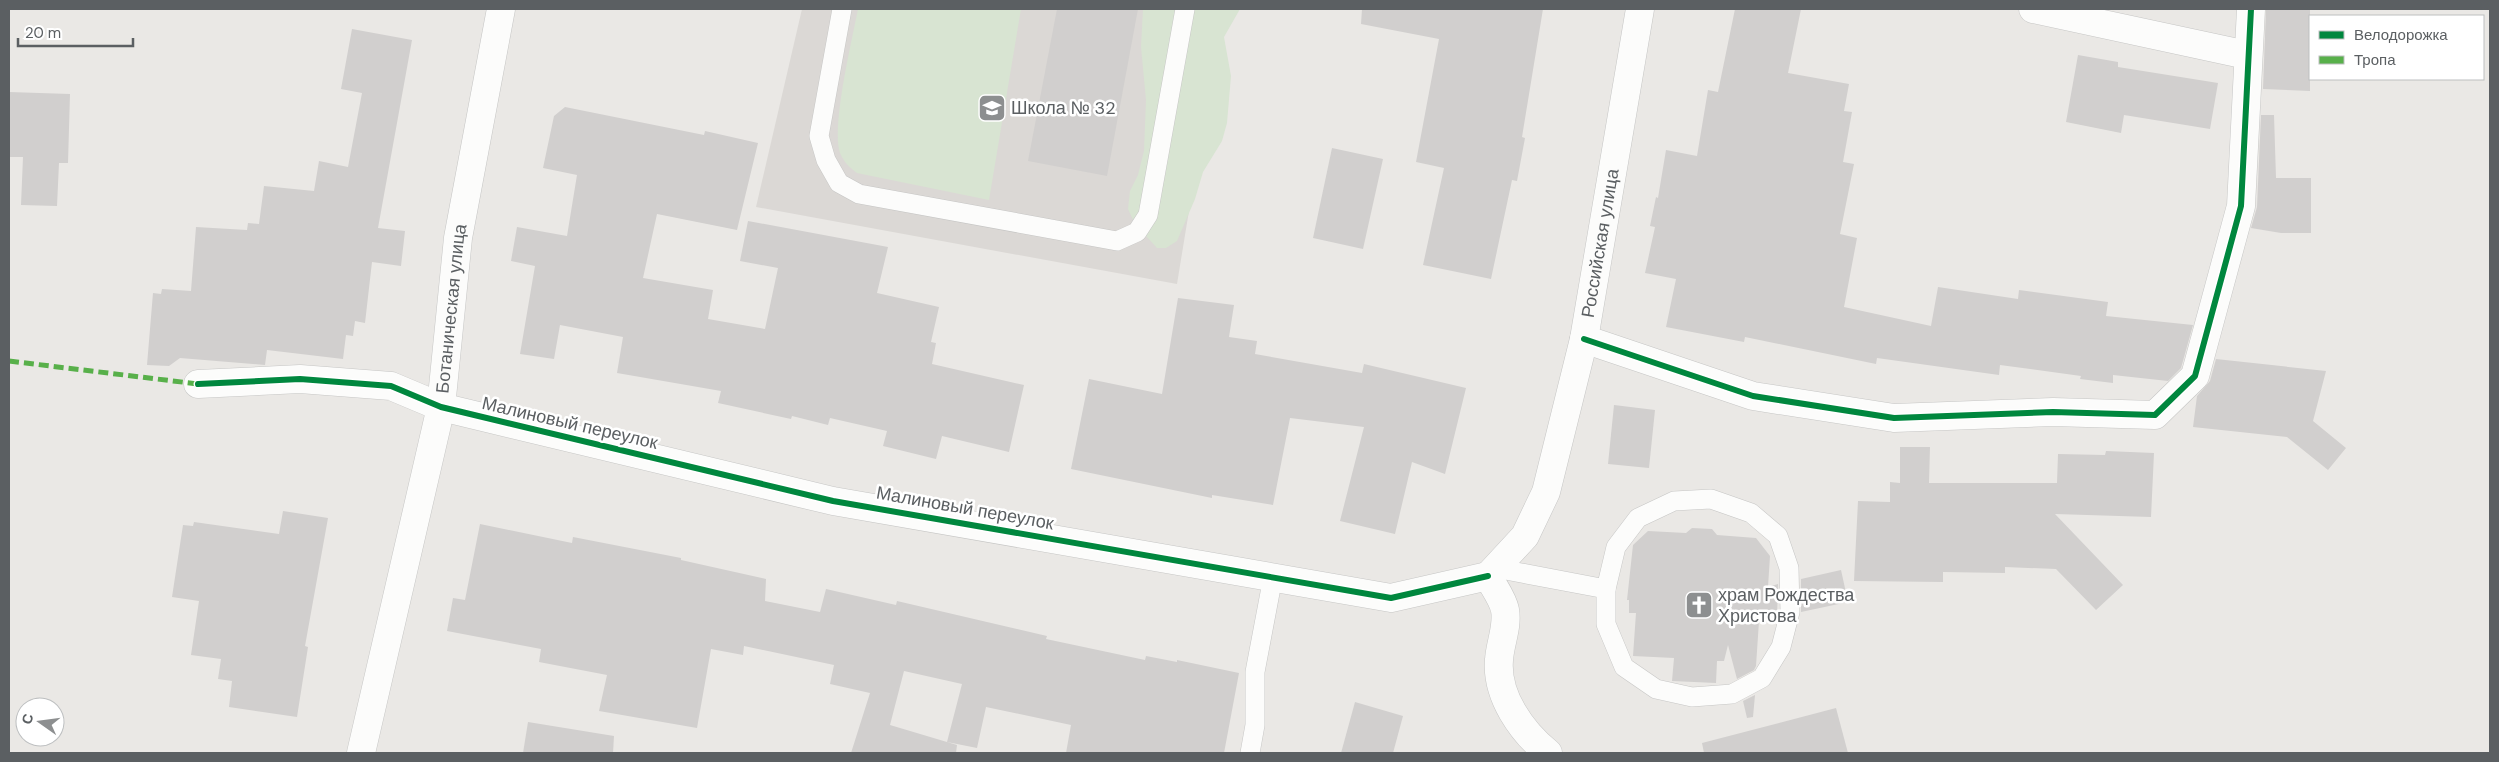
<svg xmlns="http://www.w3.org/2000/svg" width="2499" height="762" font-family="'DM Sans',sans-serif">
<rect width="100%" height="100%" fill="#eae8e5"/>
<path fill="#dbd8d5" d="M 802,9 L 1222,9 L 1177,284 L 756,207 Z"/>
<g fill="#d8e4d2">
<path d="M 858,9 L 1021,9 L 989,200 L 857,173 C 849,167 844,162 840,153 C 831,127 852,40 858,9 Z"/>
<path d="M 1143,9 L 1240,9 L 1224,37 L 1231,76 L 1227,123 L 1222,141 L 1203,172 L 1195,199 L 1177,241 L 1166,248 L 1157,248 L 1135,224 L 1128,209 L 1130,191 L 1138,175 L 1144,151 L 1146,100 L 1141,47 Z"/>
</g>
<g fill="#d1cfce">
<path d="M 1057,9 L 1138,9 L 1107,176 L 1028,161 Z"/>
<path d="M 1362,9 L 1543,9 L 1522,137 L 1525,138 L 1517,181 L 1512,180 L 1491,279 L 1423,265 L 1444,168 L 1416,162 L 1439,39 L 1361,24 Z"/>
<path d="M 1735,9 L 1801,9 L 1788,73 L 1849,84 L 1844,111 L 1852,112 L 1843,162 L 1854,164 L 1840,234 L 1857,238 L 1844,307 L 1931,326 L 1938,287 L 2018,299 L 2019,290 L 2108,302 L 2106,316 L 2193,325 L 2181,368 L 2168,381 L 2113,375 L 2113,383 L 2080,379 L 2081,376 L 2000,365 L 1999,375 L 1877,358 L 1876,364 L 1745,337 L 1744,342 L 1666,327 L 1676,279 L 1645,273 L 1655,227 L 1650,226 L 1656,197 L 1658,198 L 1666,150 L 1697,156 L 1708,90 L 1718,92 Z"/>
<path d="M 2266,9 L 2310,9 L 2310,91 L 2263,89 Z"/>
<path d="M 352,29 L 412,40 L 378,228 L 405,231 L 401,266 L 372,262 L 365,323 L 355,321 L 353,336 L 346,335 L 343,359 L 267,350 L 265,365 L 180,358 L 169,366 L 147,365 L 153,293 L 161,294 L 162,289 L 191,291 L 196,227 L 247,230 L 248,223 L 259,224 L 264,186 L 314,191 L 319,161 L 348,167 L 362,93 L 341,89 Z"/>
<path d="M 2078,55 L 2118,62 L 2118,67 L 2218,83 L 2210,129 L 2124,115 L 2121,133 L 2066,122 Z"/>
<path d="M 9,92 L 70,94 L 68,163 L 59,163 L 57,206 L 21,205 L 23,157 L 9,157 Z"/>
<path d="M 565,107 L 704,135 L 705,131 L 758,143 L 737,230 L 657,214 L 643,278 L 713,290 L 708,319 L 765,329 L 778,268 L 740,261 L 748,221 L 888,247 L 877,293 L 939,307 L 931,342 L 936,343 L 932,364 L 1024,385 L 1009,452 L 942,436 L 936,459 L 883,446 L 887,431 L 830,418 L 828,425 L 792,416 L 791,419 L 718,403 L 721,391 L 617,373 L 623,337 L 560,325 L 554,359 L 520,354 L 535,266 L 511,261 L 517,227 L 567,236 L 577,175 L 543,168 L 554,116 Z"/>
<path d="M 2261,115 L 2274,115 L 2276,178 L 2311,178 L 2311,233 L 2281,233 L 2251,228 L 2257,207 Z"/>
<path d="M 1332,148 L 1383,159 L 1363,249 L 1313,238 Z"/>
<path d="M 1178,298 L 1234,305 L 1229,337 L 1257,341 L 1255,354 L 1362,373 L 1364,364 L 1466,388 L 1445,474 L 1412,462 L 1395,534 L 1340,521 L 1364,427 L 1290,418 L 1273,505 L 1212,495 L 1212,498 L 1071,469 L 1089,379 L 1162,394 Z"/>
<path d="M 2216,359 L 2326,371 L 2313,421 L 2346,448 L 2328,470 L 2287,437 L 2193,427 L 2197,396 L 2210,381 Z"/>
<path d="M 1614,405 L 1655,410 L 1649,468 L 1608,464 Z"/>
<path d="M 1900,447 L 1930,447 L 1929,483 L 2057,483 L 2058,454 L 2105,455 L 2106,451 L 2154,453 L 2151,517 L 2055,514 L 2123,585 L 2096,610 L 2056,569 L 2005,567 L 2005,573 L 1943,572 L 1943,582 L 1854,581 L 1858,501 L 1890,502 L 1890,482 L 1900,483 Z"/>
<path d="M 283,511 L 328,518 L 305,646 L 308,647 L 297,717 L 229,707 L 232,681 L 218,679 L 221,659 L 191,655 L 199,601 L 172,597 L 183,525 L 193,526 L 194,522 L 279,534 Z"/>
<path d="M 480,524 L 572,543 L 573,537 L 681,558 L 681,560 L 766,579 L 765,601 L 820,612 L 826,589 L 896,605 L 897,601 L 1047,636 L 1046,639 L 1145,660 L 1146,656 L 1177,662 L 1177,660 L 1239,673 L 1224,753 L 1066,753 L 1071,725 L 986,707 L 977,748 L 947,742 L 962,684 L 904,671 L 890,725 L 957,745 L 956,753 L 851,753 L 870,693 L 830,684 L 834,665 L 744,646 L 743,655 L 711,649 L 697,728 L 599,711 L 607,675 L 539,662 L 541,649 L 447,631 L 453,598 L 465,600 Z"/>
<path d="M 1692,528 L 1712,529 L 1717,535 L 1756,538 L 1770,556 L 1768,587 L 1778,584 L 1777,617 L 1759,621 L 1756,666 L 1754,670 L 1737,679 L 1728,645 L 1724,661 L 1717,661 L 1716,683 L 1672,681 L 1674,658 L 1633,656 L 1636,613 L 1629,613 L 1629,600 L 1627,600 L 1633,545 L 1648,531 L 1686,533 Z"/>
<path d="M 1841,570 L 1848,602 L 1801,612 L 1801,579 Z"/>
<path d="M 1755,695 L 1753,717 L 1747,718 L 1743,701 Z"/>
<path d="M 1355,702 L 1403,716 L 1393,753 L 1341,753 Z"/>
<path d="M 1836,708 L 1848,753 L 1704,753 L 1702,743 Z"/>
<path d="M 528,722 L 614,736 L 613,753 L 523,753 Z"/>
</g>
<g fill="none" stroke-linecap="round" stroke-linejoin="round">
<g stroke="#c6c6c5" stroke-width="20">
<g id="service">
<path d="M 842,9 L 819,136 L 826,160 L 839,183 L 859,194 L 1117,241 L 1137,232 L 1148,215 L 1185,9"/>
<path d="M 1711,499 L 1751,513 L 1778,536 L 1789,568 L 1790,612 L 1781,647 L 1762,678 L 1732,694 L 1692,697 L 1656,689 L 1624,667 L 1606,624 L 1606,589 L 1616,547 L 1638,518 L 1674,501 Z"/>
<path d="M 1495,568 L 1606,589"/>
<path d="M 1250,753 L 1255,725 L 1255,672 L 1273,577"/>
</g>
</g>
<g stroke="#c6c6c5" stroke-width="29">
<g id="minor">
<path d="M 2033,9 L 2247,55"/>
<path d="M 1584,339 L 1753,396 L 1894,418 L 2053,412 L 2155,415 L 2195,376 L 2241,206 L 2251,9"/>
<path d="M 198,384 L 300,379 L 391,386 L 441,407 L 833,501 L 1391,598 L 1488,576"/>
<path id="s1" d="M 1488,576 L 1525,536 L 1546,492 L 1584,339 L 1640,9"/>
<path d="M 1488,576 C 1493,586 1503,599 1505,610 C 1508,627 1500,643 1499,660 C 1496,696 1522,732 1548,753"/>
<path id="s2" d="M 361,753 L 441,407 L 458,238 L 501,9"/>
</g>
</g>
<use href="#service" stroke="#fcfcfb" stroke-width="19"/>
<use href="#minor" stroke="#fcfcfb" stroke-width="28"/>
<path stroke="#58b04a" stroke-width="5" stroke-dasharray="10 5" stroke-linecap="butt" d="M 9,361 L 198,384"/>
<g stroke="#fff" stroke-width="9">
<g id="cycleway">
<path d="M 1584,339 L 1753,396 L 1894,418 L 2053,412 L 2155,415 L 2195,376 L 2241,206 L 2251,9"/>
<path d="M 198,384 L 300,379 L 391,386 L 441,407 L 833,501 L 1391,598 L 1488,576"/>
</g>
</g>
<use href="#cycleway" stroke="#00873e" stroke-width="6"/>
</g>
<defs>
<g id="school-square" transform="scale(1.4375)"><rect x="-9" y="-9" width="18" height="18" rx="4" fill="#8d8f90" stroke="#fff"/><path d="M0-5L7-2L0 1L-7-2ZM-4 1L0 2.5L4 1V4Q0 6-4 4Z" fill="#fff"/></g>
<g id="church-square" transform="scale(1.4375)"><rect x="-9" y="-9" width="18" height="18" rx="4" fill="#8d8f90" stroke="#fff"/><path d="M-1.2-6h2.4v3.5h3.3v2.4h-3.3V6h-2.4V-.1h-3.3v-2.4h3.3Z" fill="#fff"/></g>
</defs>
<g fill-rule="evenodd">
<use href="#school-square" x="992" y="108"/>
<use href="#church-square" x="1699" y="605"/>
</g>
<g text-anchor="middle" stroke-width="5" stroke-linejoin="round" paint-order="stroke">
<g font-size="18" fill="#5b5f62" stroke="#fff" text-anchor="start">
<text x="1011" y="114">Школа № 32</text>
<text x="1718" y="601">храм Рождества<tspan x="1718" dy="21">Христова</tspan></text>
</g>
<g font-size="18" fill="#5b5f62" stroke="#fff">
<text dy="6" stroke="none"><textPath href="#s1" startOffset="358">Российская улица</textPath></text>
<text dy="6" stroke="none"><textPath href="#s2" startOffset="454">Ботаническая улица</textPath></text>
<text transform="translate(570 423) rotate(13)" y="6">Малиновый переулок</text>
<text transform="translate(965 508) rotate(10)" y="6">Малиновый переулок</text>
</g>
</g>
<rect width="2499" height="762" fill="none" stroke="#5b5f62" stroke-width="20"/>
<rect x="2309" y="15" width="175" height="65" fill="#ffffff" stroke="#bdbfc0"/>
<rect x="2319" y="31" width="25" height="8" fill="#00873e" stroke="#bdbfc0"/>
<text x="2354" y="40" font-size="15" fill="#5b5f62">Велодорожка</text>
<rect x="2319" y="56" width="25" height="8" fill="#58b04a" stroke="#bdbfc0"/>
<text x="2354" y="65" font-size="15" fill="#5b5f62">Тропа</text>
<g transform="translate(40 722) rotate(284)"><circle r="24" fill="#ffffff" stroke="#bdbfc0"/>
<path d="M0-4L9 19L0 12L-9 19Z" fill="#8d8f90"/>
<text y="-8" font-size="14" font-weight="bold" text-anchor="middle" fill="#5b5f62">С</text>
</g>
<path d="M18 38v8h115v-8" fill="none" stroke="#5b5f62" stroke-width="2.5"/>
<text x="25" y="38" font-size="15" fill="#5b5f62" stroke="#ffffff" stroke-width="4" paint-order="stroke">20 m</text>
</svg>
